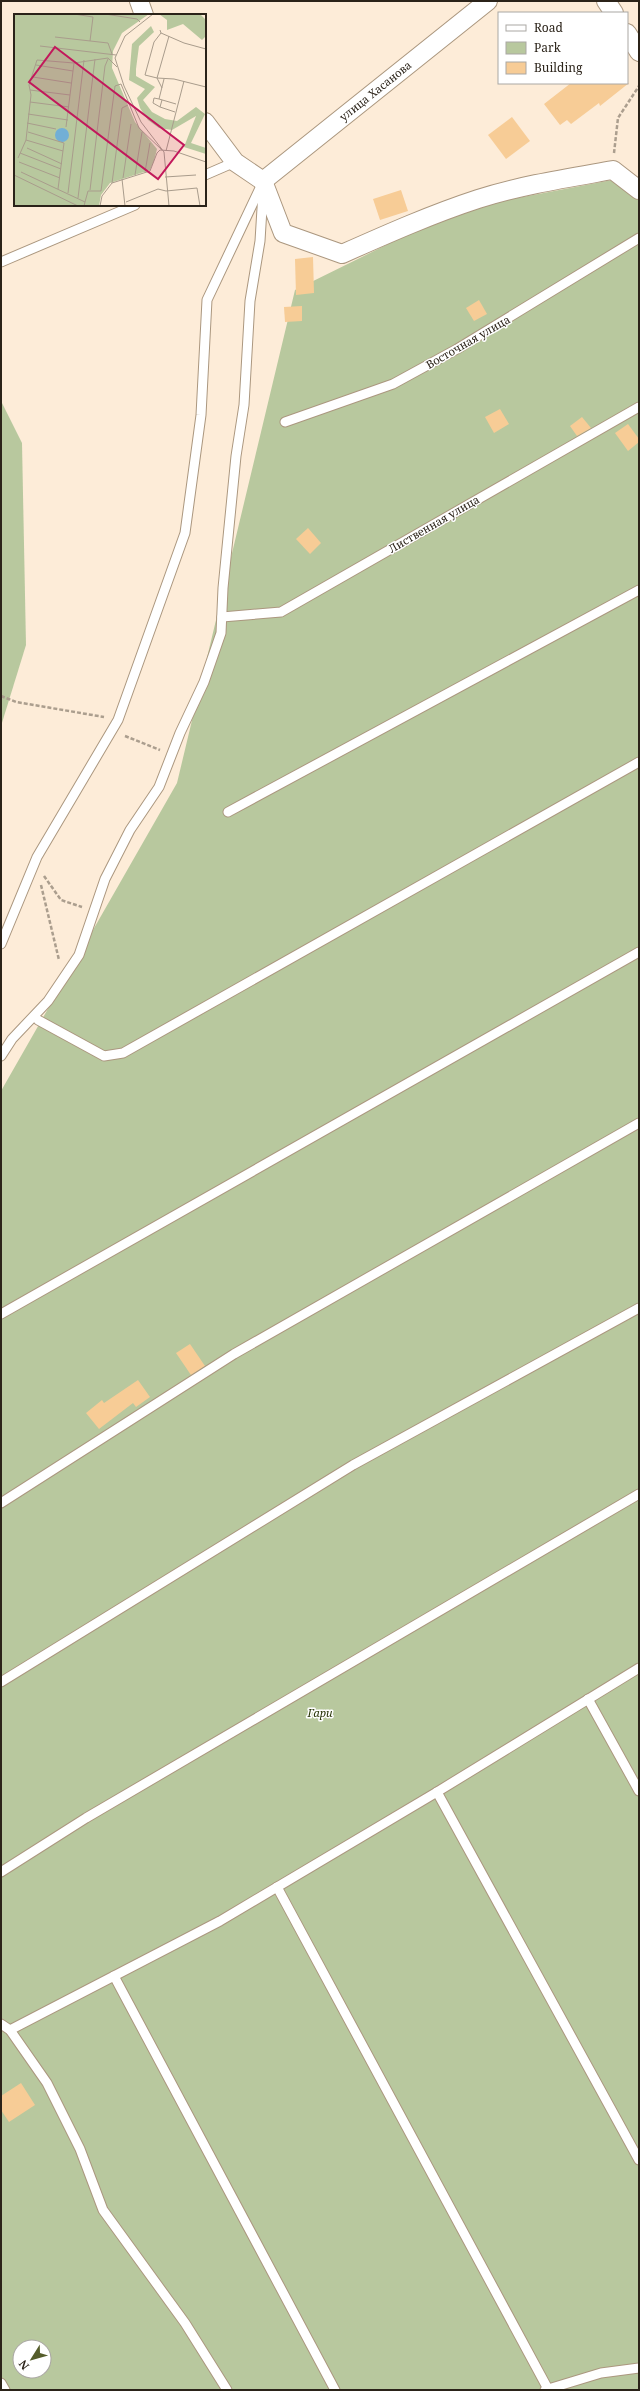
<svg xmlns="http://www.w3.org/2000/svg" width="640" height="2391" font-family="'Noto Serif',serif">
<rect width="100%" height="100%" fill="#fdecd8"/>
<g fill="#b8c89e" fill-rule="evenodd">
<path d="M 612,180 L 639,201 L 639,2390 L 1,2390 L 1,1091 L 177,783 L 295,290 L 459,209 ZM 20,2347 L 44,2347 L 44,2371 L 20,2371 Z"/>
<path d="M 1,401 L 22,443 L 26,645 L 1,726 Z"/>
</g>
<g fill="#f7cc96">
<path d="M 571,83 L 629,83 L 600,106 L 599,103 L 571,124 L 567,120 L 560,125 L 544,104 Z"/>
<path d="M 512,117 L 530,141 L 506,159 L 488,135 Z"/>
<path d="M 401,190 L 408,211 L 380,220 L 373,199 Z"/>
<path d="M 313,257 L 314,293 L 296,295 L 295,259 Z"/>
<path d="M 479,300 L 487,314 L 474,321 L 466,308 Z"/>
<path d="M 302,306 L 302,321 L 285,322 L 284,307 Z"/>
<path d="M 500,409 L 509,424 L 494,433 L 485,417 Z"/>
<path d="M 582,417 L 591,428 L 577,436 L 570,426 Z"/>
<path d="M 628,424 L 639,439 L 639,442 L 628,451 L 615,433 Z"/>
<path d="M 308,528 L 321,543 L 310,554 L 296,539 Z"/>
<path d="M 190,1344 L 205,1366 L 191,1375 L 176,1353 Z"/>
<path d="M 138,1380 L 150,1397 L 136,1407 L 133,1403 L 99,1429 L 86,1413 L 102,1400 L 104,1403 Z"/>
<path d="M 21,2083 L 35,2105 L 9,2122 L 1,2110 L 1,2096 Z"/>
</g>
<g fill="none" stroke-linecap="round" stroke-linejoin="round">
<g stroke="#ab977f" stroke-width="11">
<g id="lane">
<path d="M 205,175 L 235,162"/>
<path d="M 1,262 L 135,205"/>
<path d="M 285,422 L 393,384 L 457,349 L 639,238"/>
<path d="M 222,617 L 281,612 L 639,407"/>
<path d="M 228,812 L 639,590"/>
<path d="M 1,944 L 37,857 L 118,720 L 185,533 L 201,415 L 207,300 L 261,186"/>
<path d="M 38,1020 L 104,1056 L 123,1053 L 639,762"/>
<path d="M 1,1056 L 12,1039 L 48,1001 L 79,955 L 105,879 L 130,830 L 159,787 L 180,733 L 204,682 L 221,633 L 223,588 L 236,456 L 244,405 L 250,301 L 260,241 L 263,192"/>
<path d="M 1,1314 L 639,952"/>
<path d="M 1,1503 L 234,1354 L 639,1123"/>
<path d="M 1,1682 L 353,1465 L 639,1308"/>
<path d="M 588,1699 L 639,1791"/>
<path d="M 437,1792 L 639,2160"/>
<path d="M 1,1872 L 86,1818 L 639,1494"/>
<path d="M 277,1887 L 548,2389"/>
<path d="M 114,1976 L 335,2390"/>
<path d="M 1,2024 L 10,2030 L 47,2083 L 80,2149 L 103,2210 L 185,2323 L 227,2390"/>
<path d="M 10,2030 L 220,1921 L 437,1792 L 639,1668"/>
<path d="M 1,2383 L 5,2390"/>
<path d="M 545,2390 L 601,2373 L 639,2368"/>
</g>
</g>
<g stroke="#ab977f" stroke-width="20">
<g id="street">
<path d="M 139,1 L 144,15"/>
<path d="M 606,1 L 614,13"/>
<path d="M 627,33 L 639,52"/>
<path d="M 205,122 L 235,162 L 263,181"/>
<path d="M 263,181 L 283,233 L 342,254 C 387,234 432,214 478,199 C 522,185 568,178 613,170 L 639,190"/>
<path id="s1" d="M 263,181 L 488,1"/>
</g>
</g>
<g stroke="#ab9e8e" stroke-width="2.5" stroke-dasharray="4 2" stroke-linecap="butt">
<path d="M 614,153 L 618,118 L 639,86"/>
<path d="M 1,696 L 16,702 L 104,717"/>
<path d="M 125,736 L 160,750"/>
<path d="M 44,876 L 61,900 L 82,907"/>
<path d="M 41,885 L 59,960"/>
</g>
<use href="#lane" stroke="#fff" stroke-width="9"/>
<use href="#street" stroke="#fff" stroke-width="18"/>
</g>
<g text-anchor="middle" stroke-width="3" stroke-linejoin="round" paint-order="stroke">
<g font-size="11" fill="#2b2319" stroke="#fff">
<text dy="4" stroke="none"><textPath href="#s1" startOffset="144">улица Хасанова</textPath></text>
<text transform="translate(468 342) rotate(-30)" y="4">Восточная улица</text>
<text transform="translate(434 524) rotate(-30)" y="4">Лиственная улица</text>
</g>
<g font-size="11" font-style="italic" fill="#253204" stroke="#fff">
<text x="320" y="1717">Гари</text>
</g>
</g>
<g transform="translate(14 14)">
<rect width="192" height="192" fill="#fdecd8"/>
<path d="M 0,0 L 135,0 L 108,19 L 99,37 L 98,54 L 121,108 L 143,135 L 140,147 L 136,156 L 96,169 L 87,181 L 85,192 L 0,192 ZM 145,0 L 186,0 L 192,6 L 192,22 L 188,26 L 169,10 L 153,16 L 153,6 ZM 137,12 L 140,18 L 125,32 L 122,55 L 122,62 L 141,73 L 129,86 L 138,98 L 151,105 L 163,107 L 182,93 L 191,100 L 177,129 L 192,134 L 192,140 L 170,133 L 182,102 L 158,116 L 145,114 L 134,106 L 126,94 L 123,84 L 131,75 L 115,66 L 118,30 Z" fill="#b8c89e"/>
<path d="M41 121a7 7 0 1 1 14 0a7 7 0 1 1-14 0Z" fill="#72afd6"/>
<path fill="none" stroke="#a99c8c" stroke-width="1" d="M 60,0 L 79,3 L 76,27M 91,0 L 123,5 L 126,8M 139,0 L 111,22 L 101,44 L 110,72 L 127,108 L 150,138 L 155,192M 146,16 L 147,19 L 170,29 L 192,35M 147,19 L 140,28 L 131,61 L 143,64 L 148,74M 155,22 L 143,64 L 160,65 L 192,73M 41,23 L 94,29 L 98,40M 26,32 L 102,41M 22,51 L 59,57M 19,63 L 57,69M 150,65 L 145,85 L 162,90M 16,76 L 56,81M 145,85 L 140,84 L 139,89 L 146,93M 148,86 L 146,93 L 161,98M 16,88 L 55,93M 14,100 L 54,106M 13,109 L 42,115M 52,113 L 60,49M 14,118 L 50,129 L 44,175M 12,126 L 49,137M 13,134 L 48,150M 152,137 L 170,67M 6,139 L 47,155M 4,144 L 12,126 L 17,81 L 15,71 L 23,46 L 60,49 L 94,44 L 103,53M 5,148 L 46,164M 7,158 L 71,188 L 70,192M 131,158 L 136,129M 0,161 L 64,192M 121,161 L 128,118M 151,163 L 182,161M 109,164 L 117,110M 108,165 L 111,192M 98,169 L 108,94 L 114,91M 76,176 L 91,52 L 94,45M 54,179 L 70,46M 64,184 L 81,45M 71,188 L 74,177 L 87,177 L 101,72 L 107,70 L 125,114 L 148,136M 112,188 L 144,175 L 152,177 L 183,174 L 186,192M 86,192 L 88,182 L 98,169 L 136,157 L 143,139 L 146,136 L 160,137 L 192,148"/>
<path fill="#c2185b" fill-opacity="0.15" stroke="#c2185b" stroke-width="2" d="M 41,33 L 170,131 L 144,165 L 15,68 Z"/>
<rect width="192" height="192" fill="none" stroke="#2b2319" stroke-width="2"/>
</g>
<rect width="640" height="2391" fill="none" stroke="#2b2319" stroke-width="4"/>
<rect x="498" y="12" width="130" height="72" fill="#ffffff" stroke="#aaa7a3"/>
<rect x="506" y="25" width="20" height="6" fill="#ffffff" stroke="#aaa7a3"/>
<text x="534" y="32" font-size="12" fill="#2b2319">Road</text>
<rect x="506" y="42" width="20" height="12" fill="#b8c89e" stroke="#aaa7a3"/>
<text x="534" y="52" font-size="12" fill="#2b2319">Park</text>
<rect x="506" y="62" width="20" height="12" fill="#f7cc96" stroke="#aaa7a3"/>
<text x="534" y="72" font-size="12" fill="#2b2319">Building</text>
<g transform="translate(32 2359) rotate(233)"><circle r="19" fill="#ffffff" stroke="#aaa7a3"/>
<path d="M0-3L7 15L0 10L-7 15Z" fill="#555d2b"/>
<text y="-6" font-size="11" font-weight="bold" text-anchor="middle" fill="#2b2319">N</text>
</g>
</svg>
